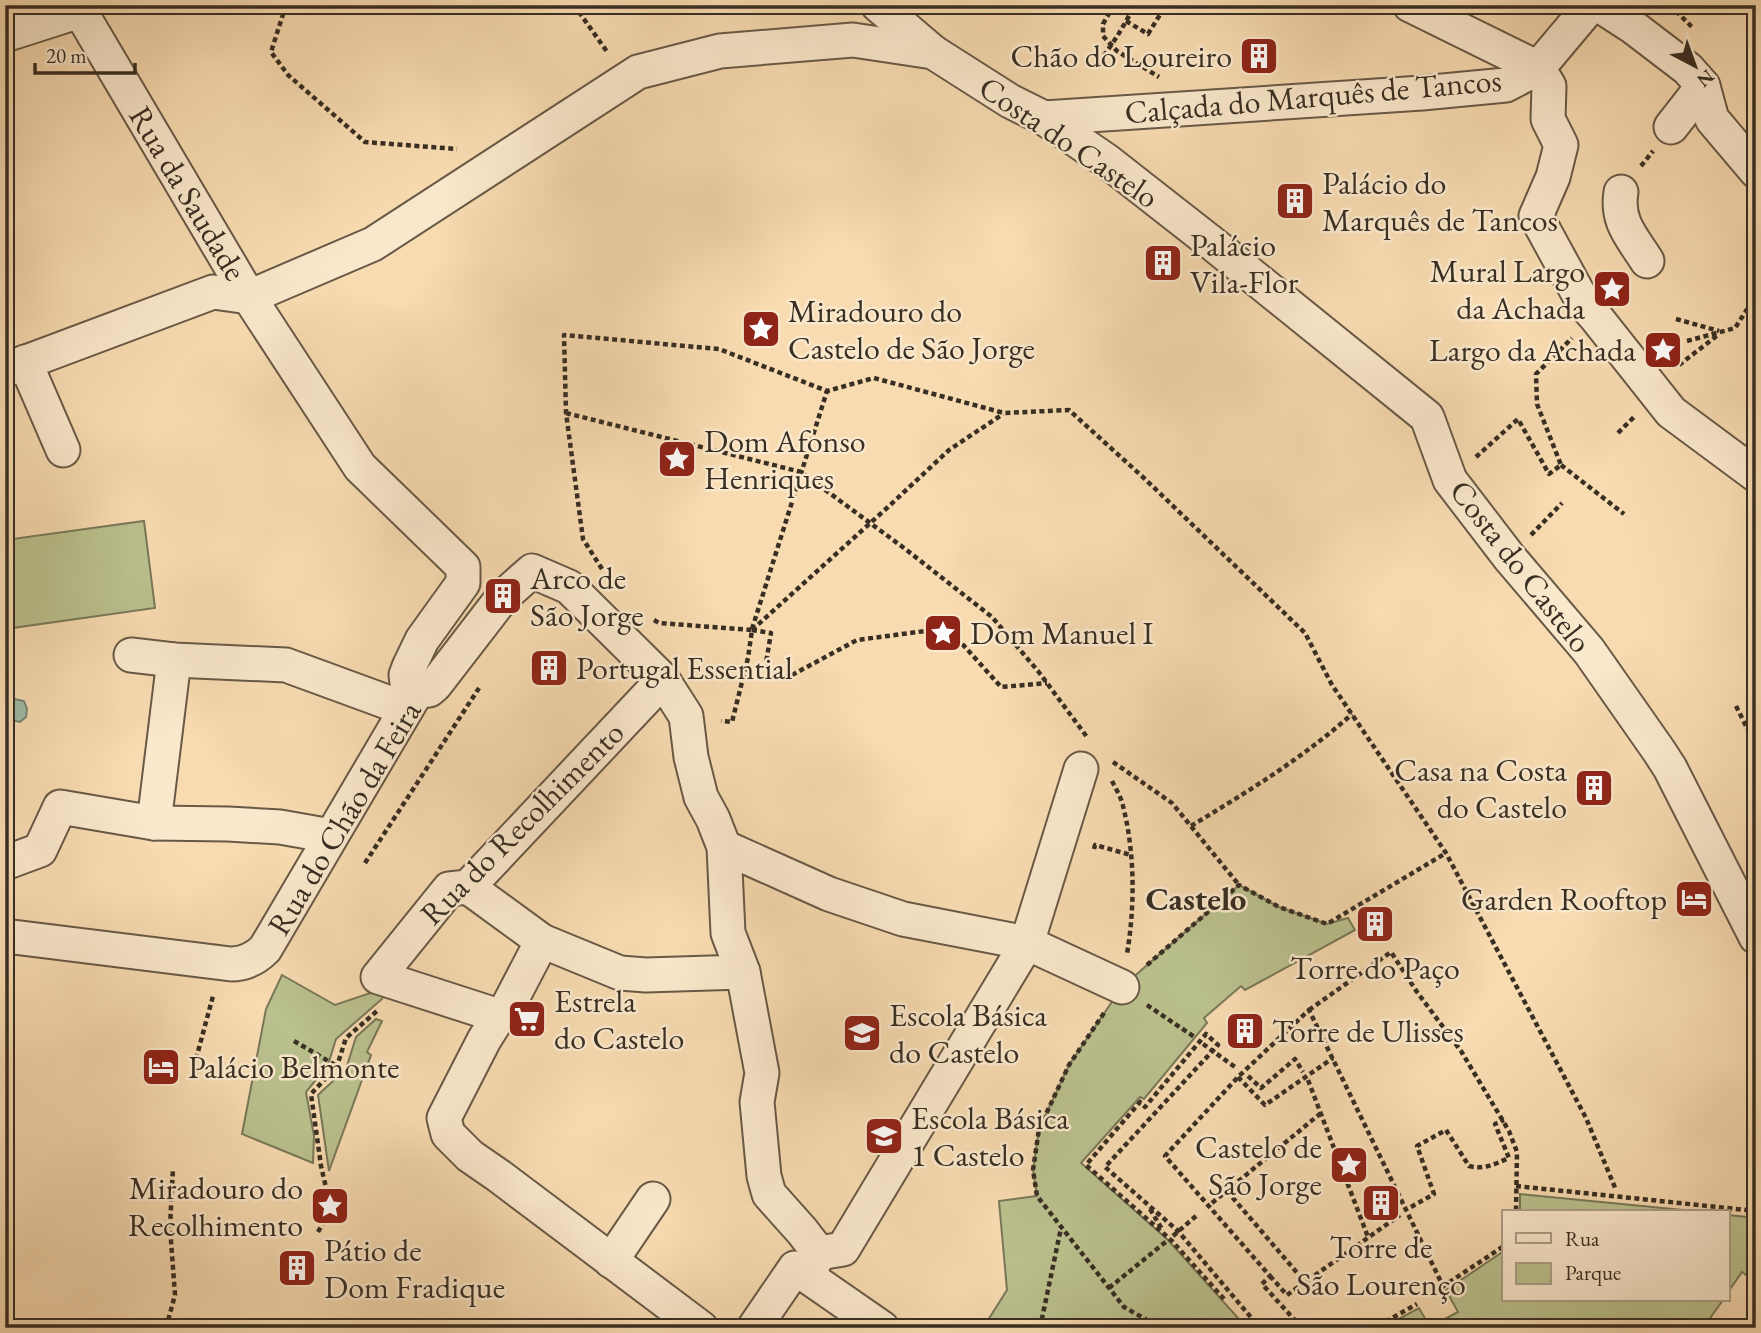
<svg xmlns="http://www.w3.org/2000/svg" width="1761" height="1333" font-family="'EB Garamond',serif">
<rect width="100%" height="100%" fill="#f8dbb1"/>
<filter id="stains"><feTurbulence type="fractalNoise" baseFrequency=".00286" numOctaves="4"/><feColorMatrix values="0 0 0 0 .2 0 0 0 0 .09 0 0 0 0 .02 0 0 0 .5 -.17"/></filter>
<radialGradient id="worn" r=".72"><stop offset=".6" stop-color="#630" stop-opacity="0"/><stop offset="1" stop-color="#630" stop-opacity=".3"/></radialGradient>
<g fill="#bac18e" stroke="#797858" stroke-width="2">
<path d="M 144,521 L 155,608 L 5,629 L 5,540 Z"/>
<path d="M 1239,885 L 1279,907 L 1327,924 L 1348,918 L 1355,930 L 1245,990 L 1241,986 L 1204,1018 L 1207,1023 L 1144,1099 L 1140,1097 L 1081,1163 L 1168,1240 L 1247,1328 L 983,1328 L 1007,1290 L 999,1201 L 1037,1196 L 1033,1170 L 1039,1129 L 1069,1065 L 1122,987 Z"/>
<path d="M 282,975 L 335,1005 L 385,988 L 382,999 L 336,1039 L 328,1065 L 306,1092 L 314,1136 L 313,1163 L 242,1134 L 266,1009 Z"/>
<path d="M 376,1019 L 382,1021 L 367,1052 L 371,1055 L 329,1171 L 318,1095 L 346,1069 L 356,1037 Z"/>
<path d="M 1520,1194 L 1704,1212 L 1520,1212 Z"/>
<path d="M 1728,1215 L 1756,1218 L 1756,1282 L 1742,1272 L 1728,1292 Z"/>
<path d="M 1504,1251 L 1504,1300 L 1723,1300 L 1703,1328 L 1382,1328 L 1419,1308 L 1430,1327 L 1458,1312 L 1446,1290 Z"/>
</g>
<path fill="#9fbca6" stroke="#768372" stroke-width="2" d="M 5,697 L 24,701 L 27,709 L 26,717 L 20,722 L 5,719 Z"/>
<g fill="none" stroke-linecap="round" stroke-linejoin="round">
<g stroke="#685946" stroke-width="37">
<g id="minor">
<path d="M 878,5 L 933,52"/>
<path d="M 1410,5 L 1538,68"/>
<path d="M 1599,5 L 1633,27 L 1688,69 L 1703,86 L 1712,119 L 1756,171"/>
<path d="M 5,35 L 80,11 L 249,297 L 360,467 L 463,567 L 463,583 L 422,640 L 409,667 L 406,675 L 407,683 L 417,691"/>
<path d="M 1538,68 L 1549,86 L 1548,119 L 1561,145 L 1553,177 L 1536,216 L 1584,304 L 1595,316 L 1671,412 L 1756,475"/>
<path d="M 1044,118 L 1422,93 L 1506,85 L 1538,68 L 1591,5"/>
<path d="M 1671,127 L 1703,86"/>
<path d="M 1621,192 C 1616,222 1632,237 1647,261"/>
<path d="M 249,297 L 373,244 L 638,72 L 720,51 L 853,40 L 933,52 L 1010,101 L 1044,118 L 1107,161 L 1213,244 L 1427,417 L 1450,480 L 1509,557 L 1589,651 L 1659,751 L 1670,768 L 1756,937"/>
<path d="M 25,362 L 63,450"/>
<path d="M 5,370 L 213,292 L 249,297"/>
<path d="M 505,595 L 532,571 L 569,587 L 663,680 L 686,716 L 691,757 L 701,797 L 713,819 L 724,847 L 728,933 L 743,972 L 762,1073 L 757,1102 L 764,1176 L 769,1194 L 802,1231 L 819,1253"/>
<path d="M 131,655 L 174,660 L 286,665 L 406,709"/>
<path d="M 663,680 L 468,887 L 449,889 L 378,977 L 499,1016 L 484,1040 L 444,1118 L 448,1134 L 470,1156 L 499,1176 L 701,1328"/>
<path d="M 417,691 L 429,690 L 435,685 L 502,598"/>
<path d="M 154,823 L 174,660"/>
<path d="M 724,847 L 829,894 L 903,919 L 1027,943 L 1122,987"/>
<path d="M 5,863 L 40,850 L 60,807 L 154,823 L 228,824 L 280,827 L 331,836"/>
<path d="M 468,887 L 542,941 L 620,973 L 646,975 L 743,972"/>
<path d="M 5,936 L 231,964 C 245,964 256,958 265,949 L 417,691"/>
<path d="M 499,1016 L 506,1010 L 542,941"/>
<path d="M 819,1253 L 843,1249 L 1027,943 L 1081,769"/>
<path d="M 611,1261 L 653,1199"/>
<path d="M 807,1276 L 882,1328"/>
<path d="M 754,1328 L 795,1268 L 807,1276 L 819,1253"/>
</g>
</g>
<g stroke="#382e23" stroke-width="4.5" stroke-dasharray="5 3.5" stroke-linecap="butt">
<path d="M 286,5 L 271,52 L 288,75 L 365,142 L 457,149"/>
<path d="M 574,5 L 608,53"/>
<path d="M 1114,5 L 1103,24 L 1103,36 L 1117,51 L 1159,77"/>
<path d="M 1670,5 L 1692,27"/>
<path d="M 1133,9 L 1141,5"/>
<path d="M 1126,21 L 1148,34 L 1166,5"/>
<path d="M 1118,35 L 1133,9 L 1133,5"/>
<path d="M 1641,166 L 1653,151"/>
<path d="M 1746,311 L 1756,297"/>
<path d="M 1676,319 L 1719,331"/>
<path d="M 1687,341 L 1735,328 L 1746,311 L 1756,315"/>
<path d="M 1679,365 L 1718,335"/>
<path d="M 566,413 L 801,472 L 904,548 L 992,617 L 1038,671 L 1087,737"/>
<path d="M 1618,433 L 1635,416"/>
<path d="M 1476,457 L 1518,419 L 1549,474 L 1561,465 L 1537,404 L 1536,374 L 1572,338"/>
<path d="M 1561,465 L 1624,514"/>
<path d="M 1531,535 L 1562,503"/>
<path d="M 602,569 L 583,539 L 566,413 L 564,335 L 719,349 L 827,391 L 874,378 L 1004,413 L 1069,410 L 1145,479 L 1305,633 L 1332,685 L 1446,853 L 1586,1118 L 1616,1190"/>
<path d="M 654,620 L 659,623 L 752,630 L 748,658 L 732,722 L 721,721"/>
<path d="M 752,629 L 827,391"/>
<path d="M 752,630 L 888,507 L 949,450 L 1003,414"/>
<path d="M 752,630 L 771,633 L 765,669"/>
<path d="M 792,675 L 857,640 L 948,628 L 1001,687 L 1047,683"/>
<path d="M 1736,706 L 1756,746"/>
<path d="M 1113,762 L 1172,803 L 1239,885"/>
<path d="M 1112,781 C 1116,789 1121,797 1123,806 C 1135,853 1135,906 1127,954"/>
<path d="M 1191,826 C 1247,792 1303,758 1352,714"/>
<path d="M 1094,849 L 1095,845 L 1131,855"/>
<path d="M 365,863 L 481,685"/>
<path d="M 1147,965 L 1239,885 L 1279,907 L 1327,924 L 1446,853"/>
<path d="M 1147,1005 L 1196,1038"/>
<path d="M 1309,1010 L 1391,952 L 1417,992 L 1461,1051 L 1509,1131 L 1517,1152 L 1516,1212"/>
<path d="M 1104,1013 L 1069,1065 L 1039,1129 L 1033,1170 L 1037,1196 L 1124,1307 L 1161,1328"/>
<path d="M 294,1041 L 337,1066"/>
<path d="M 1203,1044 L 1235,1067"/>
<path d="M 196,1059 L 213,996"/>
<path d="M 1248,1076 L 1261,1088 L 1295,1059 L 1303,1072"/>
<path d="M 1238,1077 L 1265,1105 L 1333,1058"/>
<path d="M 1308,1080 L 1368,1237"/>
<path d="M 1516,1186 L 1756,1211"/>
<path d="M 1227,1191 L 1305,1282"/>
<path d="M 1212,1203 L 1321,1113"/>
<path d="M 1411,1207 L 1434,1194 L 1417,1146 L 1446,1130 L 1469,1166 C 1484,1170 1495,1164 1509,1158 L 1495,1124 L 1504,1120"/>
<path d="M 1150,1209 L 1162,1229"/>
<path d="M 318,1232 L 331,1209 L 321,1166 L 311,1094 L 337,1066 L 346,1038 L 377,1011"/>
<path d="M 1173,1236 L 1196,1216"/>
<path d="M 1270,1276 L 1287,1295 L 1400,1215"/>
<path d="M 1442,1287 L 1504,1246"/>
<path d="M 1109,1288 L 1168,1240"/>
<path d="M 1224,1299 L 1172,1241 L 1086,1165 L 1140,1102 L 1145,1107 L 1206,1034 L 1218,1045 L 1105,1167 L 1178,1231 L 1260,1328"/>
<path d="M 166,1328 L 175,1295 L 170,1227 L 173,1168"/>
<path d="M 1040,1328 L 1061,1228"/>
<path d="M 1302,1328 L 1262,1284 L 1270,1276 L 1165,1156 L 1238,1077 L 1309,1010 L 1443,1286"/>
<path d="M 1370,1328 L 1385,1322 L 1417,1304"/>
</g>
<use href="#minor" stroke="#fae8cc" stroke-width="33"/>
<path stroke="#382e23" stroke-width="4.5" stroke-dasharray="5 3.5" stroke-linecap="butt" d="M 1099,63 L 1118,35"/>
</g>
<defs>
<g id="building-square" transform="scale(2.0125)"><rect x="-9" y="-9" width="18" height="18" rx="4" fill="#8f2418" stroke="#fae8cc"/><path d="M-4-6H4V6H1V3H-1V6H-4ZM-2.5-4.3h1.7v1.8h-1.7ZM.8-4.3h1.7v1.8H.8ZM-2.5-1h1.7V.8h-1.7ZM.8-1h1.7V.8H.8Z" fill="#fff"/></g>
<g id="sight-square" transform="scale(2.0125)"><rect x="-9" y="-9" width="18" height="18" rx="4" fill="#8f2418" stroke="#fae8cc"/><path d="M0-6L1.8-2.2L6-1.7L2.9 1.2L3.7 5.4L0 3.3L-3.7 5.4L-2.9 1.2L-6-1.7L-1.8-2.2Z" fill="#fff"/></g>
<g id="hotel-square" transform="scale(2.0125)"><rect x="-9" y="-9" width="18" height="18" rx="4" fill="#8f2418" stroke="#fae8cc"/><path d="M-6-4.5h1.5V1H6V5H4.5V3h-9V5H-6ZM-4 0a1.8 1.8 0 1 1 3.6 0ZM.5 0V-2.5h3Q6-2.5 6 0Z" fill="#fff"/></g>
<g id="supermarket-square" transform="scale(2.0125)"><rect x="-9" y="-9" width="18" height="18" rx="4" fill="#8f2418" stroke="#fae8cc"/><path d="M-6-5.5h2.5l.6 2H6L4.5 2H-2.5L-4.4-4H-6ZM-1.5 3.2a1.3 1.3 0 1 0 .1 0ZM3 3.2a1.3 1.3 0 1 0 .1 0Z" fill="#fff"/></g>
<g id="school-square" transform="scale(2.0125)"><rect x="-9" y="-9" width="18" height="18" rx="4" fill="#8f2418" stroke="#fae8cc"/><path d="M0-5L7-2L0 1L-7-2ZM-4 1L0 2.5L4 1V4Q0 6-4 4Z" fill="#fff"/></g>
</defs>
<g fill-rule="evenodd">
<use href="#building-square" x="1259" y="56"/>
<use href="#building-square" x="1295" y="201"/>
<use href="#building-square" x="1163" y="263"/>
<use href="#sight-square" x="1612" y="289"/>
<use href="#sight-square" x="761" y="329"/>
<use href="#sight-square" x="1663" y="350"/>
<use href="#sight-square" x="677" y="459"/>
<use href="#building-square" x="503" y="596"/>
<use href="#sight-square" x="943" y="633"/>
<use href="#building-square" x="549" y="668"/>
<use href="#building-square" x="1594" y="788"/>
<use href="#hotel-square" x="1694" y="899"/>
<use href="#building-square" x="1375" y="924"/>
<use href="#supermarket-square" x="527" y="1019"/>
<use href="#building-square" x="1245" y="1031"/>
<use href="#school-square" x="862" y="1033"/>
<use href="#hotel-square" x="161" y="1067"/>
<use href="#school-square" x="884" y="1136"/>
<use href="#sight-square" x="1349" y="1165"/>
<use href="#building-square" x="1381" y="1203"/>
<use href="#sight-square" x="330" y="1206"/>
<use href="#building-square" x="297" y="1268"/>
</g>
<g text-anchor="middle" stroke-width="5" stroke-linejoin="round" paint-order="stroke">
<g font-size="32" fill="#382e23" stroke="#fae8cc" text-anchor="start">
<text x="1232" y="67" text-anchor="end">Chão do Loureiro</text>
<text x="1322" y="194">Palácio do<tspan x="1322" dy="37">Marquês de Tancos</tspan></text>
<text x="1190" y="256">Palácio<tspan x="1190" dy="37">Vila-Flor</tspan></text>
<text x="1585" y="282" text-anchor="end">Mural Largo<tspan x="1585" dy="37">da Achada</tspan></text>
<text x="788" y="322">Miradouro do<tspan x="788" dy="37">Castelo de São Jorge</tspan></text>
<text x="1636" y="361" text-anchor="end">Largo da Achada</text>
<text x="704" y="452">Dom Afonso<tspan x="704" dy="37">Henriques</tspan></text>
<text x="530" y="589">Arco de<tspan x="530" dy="37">São Jorge</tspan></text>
<text x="970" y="644">Dom Manuel I</text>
<text x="576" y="679">Portugal Essential</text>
<text x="1567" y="781" text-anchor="end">Casa na Costa<tspan x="1567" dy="37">do Castelo</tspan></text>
<text x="1667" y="910" text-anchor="end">Garden Rooftop</text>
<text x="1375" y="979" text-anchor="middle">Torre do Paço</text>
<text x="554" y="1012">Estrela<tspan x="554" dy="37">do Castelo</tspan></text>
<text x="889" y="1026">Escola Básica<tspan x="889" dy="37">do Castelo</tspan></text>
<text x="1272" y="1042">Torre de Ulisses</text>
<text x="188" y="1078">Palácio Belmonte</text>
<text x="911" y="1129">Escola Básica<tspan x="911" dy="37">1 Castelo</tspan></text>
<text x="1322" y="1158" text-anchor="end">Castelo de<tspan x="1322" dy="37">São Jorge</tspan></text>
<text x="303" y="1199" text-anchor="end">Miradouro do<tspan x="303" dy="37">Recolhimento</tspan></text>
<text x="1381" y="1258" text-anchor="middle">Torre de<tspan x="1381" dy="37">São Lourenço</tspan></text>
<text x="324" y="1261">Pátio de<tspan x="324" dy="37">Dom Fradique</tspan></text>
</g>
<g font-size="32" fill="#382e23" stroke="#fae8cc">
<text transform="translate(1313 96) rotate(-5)" y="11">Calçada do Marquês de Tancos</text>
<text transform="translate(1069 142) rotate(34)" y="11">Costa do Castelo</text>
<text transform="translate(188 193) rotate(59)" y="11">Rua da Saudade</text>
<text transform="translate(1521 566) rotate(52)" y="11">Costa do Castelo</text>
<text transform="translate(344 818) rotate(-59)" y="11">Rua do Chão da Feira</text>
<text transform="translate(522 823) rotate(-45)" y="11">Rua do Recolhimento</text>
</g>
<g font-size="33" font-weight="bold" fill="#382e23" stroke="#fae8cc">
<text x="1196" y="910">Castelo</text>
</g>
</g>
<rect width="1761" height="1333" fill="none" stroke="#f8dbb1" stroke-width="28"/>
<rect x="7" y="7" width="1747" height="1319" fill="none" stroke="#382e23" stroke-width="3.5"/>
<rect x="14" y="14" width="1733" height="1305" fill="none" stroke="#382e23" stroke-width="2"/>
<rect x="1502" y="1210" width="228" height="91" fill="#fae8cc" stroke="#ac9e88" stroke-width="2"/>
<rect x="1516" y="1233" width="35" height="10" fill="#fae8cc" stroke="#ac9e88" stroke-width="2"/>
<text x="1565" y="1246" font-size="21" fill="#382e23">Rua</text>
<rect x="1516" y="1263" width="35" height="21" fill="#bac18e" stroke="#ac9e88" stroke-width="2"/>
<text x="1565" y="1280" font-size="21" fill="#382e23">Parque</text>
<g transform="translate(1695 66) rotate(139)" stroke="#fae8cc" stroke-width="5" paint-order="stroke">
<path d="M0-5L12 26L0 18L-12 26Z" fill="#382e23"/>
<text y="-10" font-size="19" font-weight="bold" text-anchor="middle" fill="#382e23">N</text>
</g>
<path d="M35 63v10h100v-10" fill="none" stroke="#382e23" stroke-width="3.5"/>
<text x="46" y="63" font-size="21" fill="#382e23" stroke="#fae8cc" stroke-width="5" paint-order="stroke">20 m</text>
<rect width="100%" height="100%" filter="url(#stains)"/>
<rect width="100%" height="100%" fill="url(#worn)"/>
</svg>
